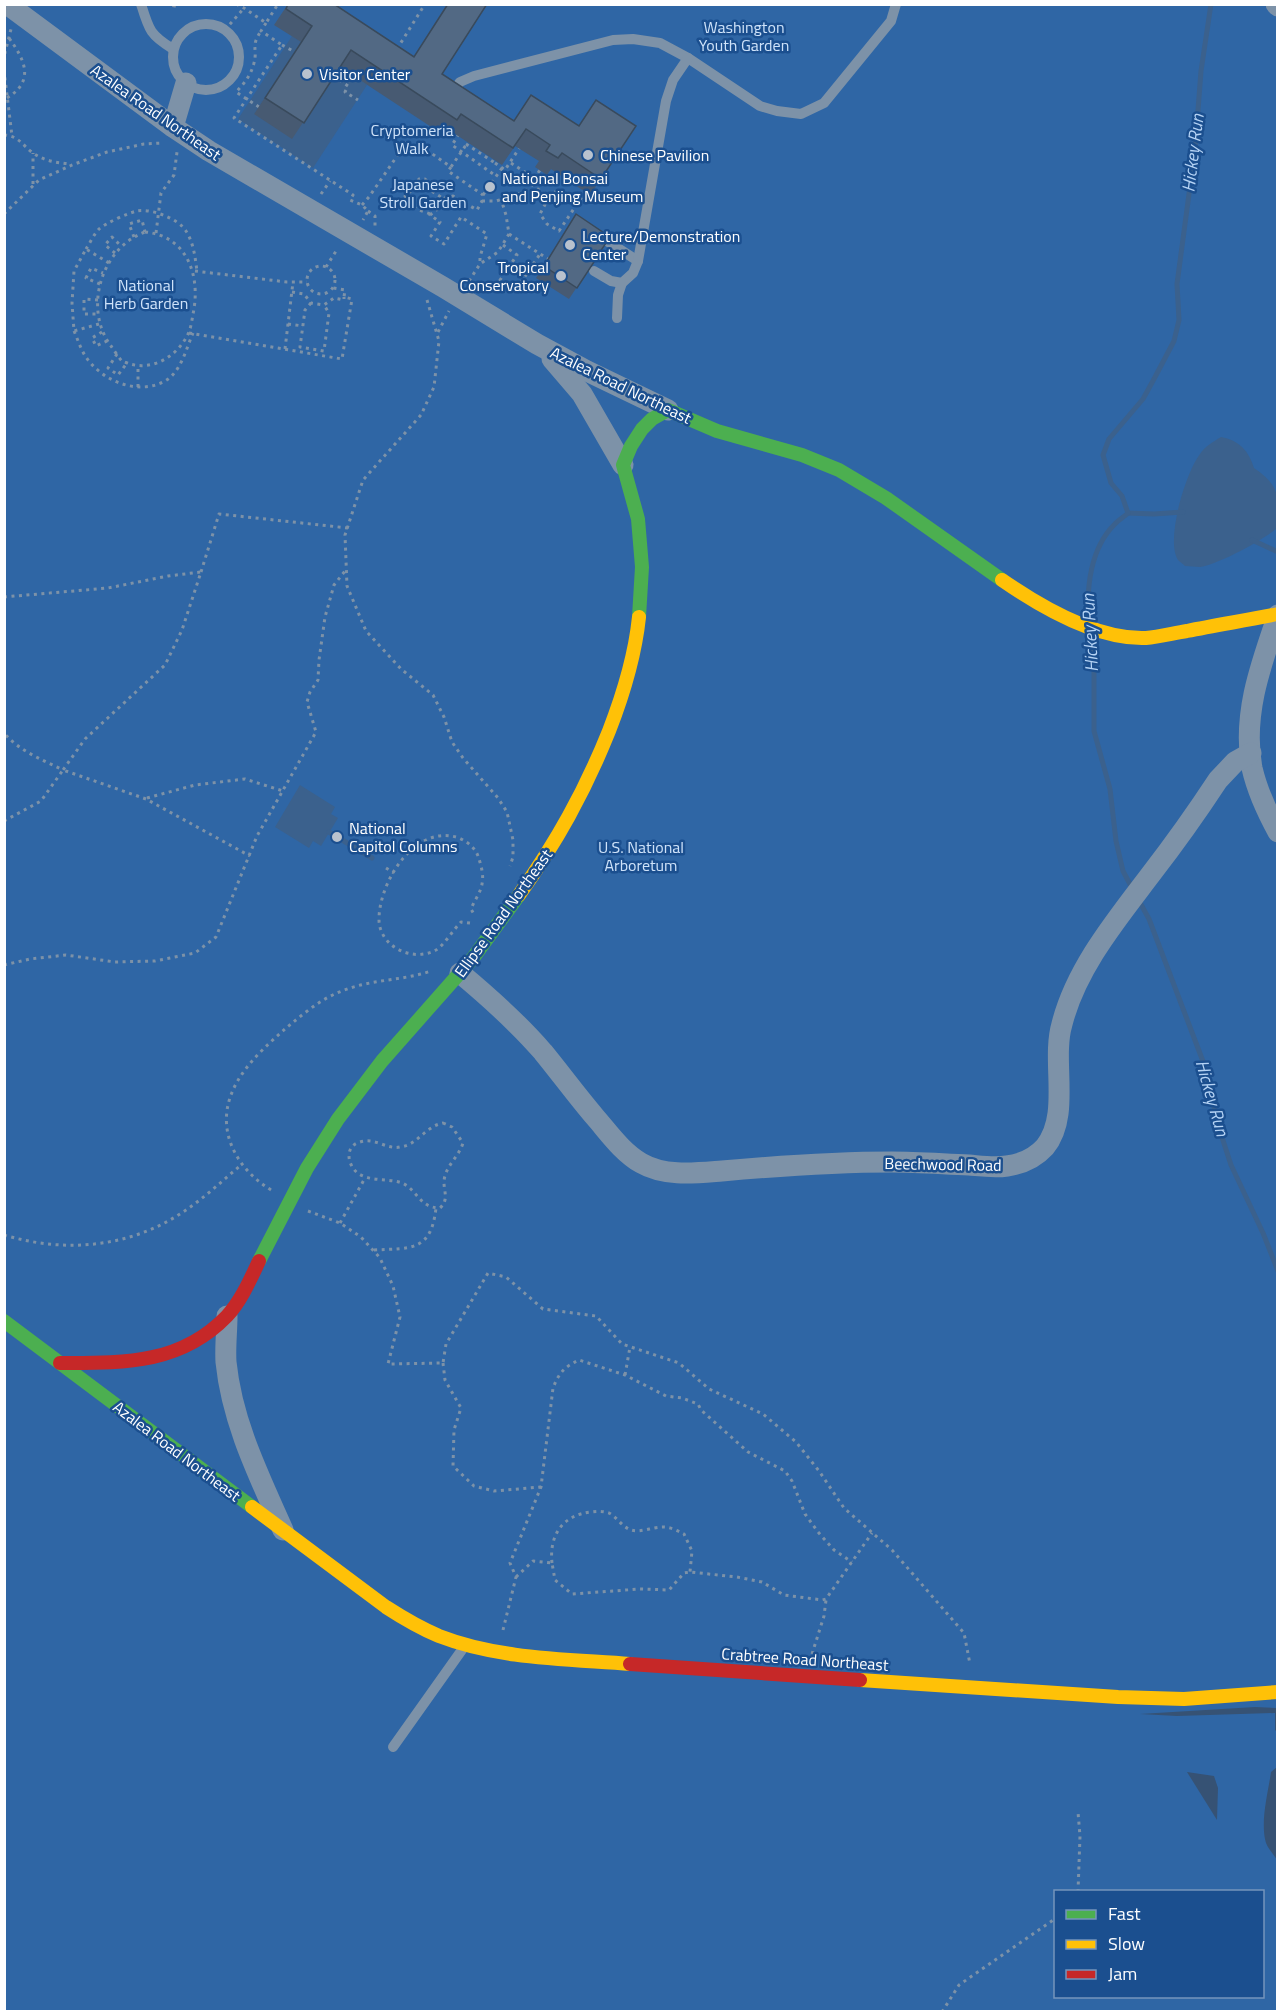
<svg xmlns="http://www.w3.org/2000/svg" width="1282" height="2016" font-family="'Titillium Web',sans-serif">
<rect width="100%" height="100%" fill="#365274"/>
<path fill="#2f66a5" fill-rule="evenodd" d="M 5,5 L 1277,5 L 1277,1708 L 1255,1707 L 1140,1714 L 1177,1716 L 1275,1713 L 1275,1730 L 1277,1732 L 1277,1767 L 1271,1772 C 1268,1793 1261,1818 1265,1839 C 1266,1847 1273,1853 1277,1860 L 1277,2011 L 5,2012 ZM 1187,1772 L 1214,1776 L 1218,1788 L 1217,1820 ZM 1056,1892 L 1262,1892 L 1262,1996 L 1056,1996 Z"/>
<g fill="#3b618d">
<path d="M 292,36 L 301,42 L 254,114 L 339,66 L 367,85 L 313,168 L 238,119 Z"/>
<path d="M 1221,437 C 1239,440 1249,451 1254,468 C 1282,487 1278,498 1277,528 C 1264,540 1217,565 1200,567 C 1195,567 1190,566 1185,566 C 1183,564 1180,562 1178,560 C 1165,540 1186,472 1200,454 C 1205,446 1213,442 1221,437 Z"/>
<path d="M 300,785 L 335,807 L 331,814 L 338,818 L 321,846 L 313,841 L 309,848 L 275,827 Z"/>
</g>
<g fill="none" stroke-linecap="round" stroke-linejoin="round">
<g stroke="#3b618d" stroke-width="5">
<path d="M 1128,513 L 1154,514 L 1183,512"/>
<path d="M 1252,540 L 1278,552"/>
<path d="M 1089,618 C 1086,587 1091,548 1114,525 C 1118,520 1124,517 1128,513 L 1122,496 L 1111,483 L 1103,455 L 1109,439 L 1143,399 L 1154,379 L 1174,341 L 1179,320 L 1177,284 L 1195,149 L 1201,71 L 1211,4"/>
<path d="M 1091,636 L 1094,660 L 1094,731 L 1110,789 L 1116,841 L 1123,871 L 1132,888"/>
<path d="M 329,832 L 372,858"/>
<path d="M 1138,899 L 1149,919 L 1204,1064 L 1219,1128 L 1231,1165 L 1263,1233 L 1278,1271"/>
</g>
<g stroke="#7d92a8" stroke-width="3" stroke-dasharray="3 4.5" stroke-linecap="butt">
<path d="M 165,4 L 175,6 L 178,4"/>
<path d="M 236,4 L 244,8 L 266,23 L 278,4"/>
<path d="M 266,23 L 261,31 L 282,45 L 234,118 L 353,195 L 350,200 L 362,205 L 368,211 L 363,220"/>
<path d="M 225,30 L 244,8"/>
<path d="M 282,45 L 295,52"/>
<path d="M 397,49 L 425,4"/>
<path d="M 4,69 L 5,53 L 11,29"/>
<path d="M 4,70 L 12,136"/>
<path d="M 333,76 L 348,86 L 345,92 L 358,100"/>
<path d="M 7,98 C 35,81 25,60 9,38"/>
<path d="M 259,107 L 236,92 C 244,84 251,75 254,63 C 258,47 250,48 261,31"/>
<path d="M 459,134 L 452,145 L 496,176"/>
<path d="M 4,135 C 19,136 22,145 33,153 C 44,161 58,163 71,164"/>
<path d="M 466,144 L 495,163"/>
<path d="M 495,163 L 505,170 L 520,147"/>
<path d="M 511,163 L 534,178"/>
<path d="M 451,167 L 448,171 L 483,195 L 482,201 L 477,210 L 453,196 L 445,198 L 439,208 L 430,215 L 440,222 L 431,236 L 444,244 L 461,217 L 487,234 L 480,257 L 480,264"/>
<path d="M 33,184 L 33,153"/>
<path d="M 531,184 L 549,197 L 540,214 L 547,224 L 559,231 L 585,192"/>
<path d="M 321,194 L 330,181"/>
<path d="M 483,195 L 502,168"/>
<path d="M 549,197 L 555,192 L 577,203"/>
<path d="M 482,201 L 496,201 L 525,192 L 540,170"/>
<path d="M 362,205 L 369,197 L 406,143 L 431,153 L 451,167 L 468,142"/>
<path d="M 368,211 L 375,216 L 375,227"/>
<path d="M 4,214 L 39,180 L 72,165 L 107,152 L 144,144 L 162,143"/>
<path d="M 430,214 C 420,210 408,208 405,196 L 414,188 L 419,179 L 425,179 L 432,187 L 433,192 L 444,199"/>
<path d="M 145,232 C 188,236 201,277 193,314 C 192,320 191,327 189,332 C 179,355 154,371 130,364 C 128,363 124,362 122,361 C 118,357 114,350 111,346 C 83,309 101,248 145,232 Z"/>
<path d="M 156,233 L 161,193 L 174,175 L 177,152"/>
<path d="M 509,234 L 548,259"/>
<path d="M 134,237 L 129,224 L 142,220 L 145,232"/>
<path d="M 503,245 L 517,255 L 500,280 L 516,290 L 540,254"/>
<path d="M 86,249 C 90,243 94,234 99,229 C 106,223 128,213 137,211 C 151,208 179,219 186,231 C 194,244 195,257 197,271"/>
<path d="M 115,253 L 105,245 L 112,237 L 121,246"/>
<circle cx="321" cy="280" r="14"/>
<path d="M 326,267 L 338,248"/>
<path d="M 195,271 L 287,282 L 307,282"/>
<path d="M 469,281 L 480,264 L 498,252 L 509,234 L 506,215 L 501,199"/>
<path d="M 100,284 L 86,278 L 91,268 L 103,273"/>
<path d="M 292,292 L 304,294 L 311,303 L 324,305 L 334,298 L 344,300 L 344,297"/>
<path d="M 98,300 L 84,299 L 84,314 L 98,314"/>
<path d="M 427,300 L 439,341 L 434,387 L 421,415 L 363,480 L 345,535 L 347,586 L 366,631 L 401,669 L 433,695 L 444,717 L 452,742 L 463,758 L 498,798 L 507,812 L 513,840 L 513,857 L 510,866"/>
<path d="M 311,303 L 305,310 L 300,347 L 324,351 L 329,313 L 324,305"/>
<path d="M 99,324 L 74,331 L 72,303 L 74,271 L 86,249 L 109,263"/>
<path d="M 288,324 L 303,326"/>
<path d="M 74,331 C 78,340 81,350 86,357 C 102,381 138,396 165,381 C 181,372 186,349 193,333"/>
<path d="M 102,332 L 92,338 L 96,346 L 107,341"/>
<path d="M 438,332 L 449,311"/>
<path d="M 189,333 L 342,359 L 352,299 L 344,297 L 345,290 L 333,288"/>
<path d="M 285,349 L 293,282"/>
<path d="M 117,354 L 108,368 L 118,375 L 127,363"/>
<path d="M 138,387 L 138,366"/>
<path d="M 201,572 L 219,514 L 348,528"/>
<path d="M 4,597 L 108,588 L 168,576 L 201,572 L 182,630 L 165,665 L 85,739 L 63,770 C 43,760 19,751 4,733"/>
<path d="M 147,798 L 195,785 L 245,779 L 283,791"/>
<path d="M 4,821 L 41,801 L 63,770 L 146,799 L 250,856"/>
<path d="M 386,868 L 394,873"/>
<path d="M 470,923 L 461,922 C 453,930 445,944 436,950 C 412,963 378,946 379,918 C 380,880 416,823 459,838 C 468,842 475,848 478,856 C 481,865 484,875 482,884 C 481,892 474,901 471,909 L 475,916"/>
<path d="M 4,965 L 30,959 L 66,955 L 115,962 L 155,961 L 195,953 L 216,937 L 257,836 L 316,732 L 307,702 L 310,692 L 318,680 L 319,660 L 325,617 L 334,585 L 345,571"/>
<path d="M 443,1123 L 452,1127 L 463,1143 C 459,1156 448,1164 445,1176 C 441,1188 451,1198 440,1208 C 418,1208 417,1187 399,1182 C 386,1179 371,1181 359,1174 C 347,1166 344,1146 360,1142 C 375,1137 387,1150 400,1147 C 418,1145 424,1127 443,1123 Z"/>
<path d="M 271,1190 C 234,1167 213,1126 236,1084 C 247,1063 267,1045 285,1029 C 302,1015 320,999 342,991 C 371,979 402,981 431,971"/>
<path d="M 308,1211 L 340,1223 L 361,1237 L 380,1258 L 393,1286 L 400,1317 L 388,1364 L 443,1363 L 446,1344 L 488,1273 L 506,1277 L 543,1309 L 596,1316 L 622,1344 L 679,1363 L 709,1389 L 763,1414 L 796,1442 L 819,1471 L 844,1508 L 892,1550 L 964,1633 L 970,1664"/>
<path d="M 340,1223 L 365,1178"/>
<path d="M 4,1235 C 64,1253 127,1248 180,1214 C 202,1200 221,1182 241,1165"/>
<path d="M 374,1250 C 411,1248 431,1252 436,1208"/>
<path d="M 443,1363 L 445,1380 L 461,1408 L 454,1430 L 453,1466 L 474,1486 L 494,1491 L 541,1487"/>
<path d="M 625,1375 L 630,1347"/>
<path d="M 552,1563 C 549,1536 562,1515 591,1512 C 597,1511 603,1511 609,1513 C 617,1517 622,1527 631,1530 C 640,1533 653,1527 663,1527 C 671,1527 678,1531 684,1534 L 692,1551 L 690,1572"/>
<path d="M 516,1577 L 533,1561 L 552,1563 L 555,1580 L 572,1594 L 640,1589 L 669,1590 L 684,1573 L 690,1572 L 737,1577 L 762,1582 L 784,1595 L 822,1600 L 826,1599 L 872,1533"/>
<path d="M 503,1630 L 516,1577 L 510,1563 L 541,1487 L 553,1388 C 559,1373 564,1367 579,1360 L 625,1375 L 666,1396 L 682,1398 L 698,1404 L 701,1410 L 748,1452 L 785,1471 L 792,1481 L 805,1514 L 818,1532 L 834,1550 L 852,1562"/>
<path d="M 812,1654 L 824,1616 L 826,1600"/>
<path d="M 1078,1892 L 1080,1836 L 1078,1812"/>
<path d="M 942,2012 L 959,1985 L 1056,1918"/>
</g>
<g stroke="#7d92a8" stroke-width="10">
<path d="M 141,4 C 149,30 150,35 173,49"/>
<circle cx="206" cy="57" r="33"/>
<path d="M 452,93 L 460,82 L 474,76 L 613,40 L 633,39 L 660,43 L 688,58 L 760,106 L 777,111 L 801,114 L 824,103 L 891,21 L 896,4"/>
<path d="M 596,234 L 638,261"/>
<path d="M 594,271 L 611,281 L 622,283"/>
<path d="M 617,318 L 618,295 L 622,283 L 633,273 L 638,261 L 666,101 L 673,80 L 688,58"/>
<path d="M 393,1747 L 464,1647"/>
</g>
<g stroke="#7d92a8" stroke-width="21">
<path d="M 7,4 L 173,127 L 209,151 L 443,287 L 537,344 L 587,371 L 668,410"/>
<path d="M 1276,4 L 1278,6"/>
<path d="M 173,127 L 186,83"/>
<path d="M 552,359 L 582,394 L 623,465"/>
<path d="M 1278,615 C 1261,664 1242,715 1252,768 C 1257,790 1267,812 1278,832"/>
<path d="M 460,973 C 490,998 518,1023 543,1052 C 561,1074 577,1096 595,1117 C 609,1133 622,1152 641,1163 C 665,1177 696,1173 722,1171 C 778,1166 835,1162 892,1162 C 917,1162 943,1164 969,1165 C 981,1166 994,1168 1007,1166 C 1022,1164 1035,1158 1045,1147 C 1071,1115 1051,1061 1062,1024 C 1076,968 1117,919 1151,874 C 1175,843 1197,812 1218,780 L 1235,762 L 1251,753"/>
<path d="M 227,1316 C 227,1331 225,1347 226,1362 C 232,1422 259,1476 283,1530"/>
</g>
<g stroke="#4caf50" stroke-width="14">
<path d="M 639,617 L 642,567 L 638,519 L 623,465 L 631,446 L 642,429 L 652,419 L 668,410 L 717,431 L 802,455 L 839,470 L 886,498 L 1002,580"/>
<path d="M 259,1261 L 307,1168 L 338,1119 L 382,1061 L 473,958 L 519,895"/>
<path d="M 4,1321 L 252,1507"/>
</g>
<g stroke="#ffc107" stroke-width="14">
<path d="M 1002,580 C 1041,607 1097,640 1146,638 C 1159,637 1174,633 1187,631 C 1217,625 1248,620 1278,614"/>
<path d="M 519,895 C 557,841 584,793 609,731 C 623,695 635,656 639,617"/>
<path d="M 252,1507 L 386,1607 C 403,1618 420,1628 439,1636 C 498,1659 566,1659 630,1664"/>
<path d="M 860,1680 L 1118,1697 L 1184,1699 L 1278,1692"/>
</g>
<g stroke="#c62828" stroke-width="14">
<path d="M 60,1363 C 122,1363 180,1365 227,1316 C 241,1301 250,1280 259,1261"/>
<path d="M 630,1664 L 860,1680"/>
</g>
</g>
<g fill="#475a72">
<path d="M 288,4 L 334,4 L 414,56 L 447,4 L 487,4 L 442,74 L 514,121 L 531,95 L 579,126 L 596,100 L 601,179 L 590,195 L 551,169 L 547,175 L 535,167 L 539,161 L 515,146 L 502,165 L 449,130 L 445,136 L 340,67 L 292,139 L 254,114 L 301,42 L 274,25 Z"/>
<path d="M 576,214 L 610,237 L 569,299 L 536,278 Z"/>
</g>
<g fill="#526984" stroke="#394a5c" stroke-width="1.5">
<path d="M 288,4 L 334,4 L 414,57 L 448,4 L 487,4 L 442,74 L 514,121 L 531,95 L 579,126 L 596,100 L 636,126 L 601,179 L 562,153 L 558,158 L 546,151 L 550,145 L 526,129 L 513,148 L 461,114 L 457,120 L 351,50 L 304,123 L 265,98 L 312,26 L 286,9 Z"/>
<path d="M 576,214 L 610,237 L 600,252 L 596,255 L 594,262 L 577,288 L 544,266 Z"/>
</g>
<g fill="#b9c2ce" stroke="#1b4f8f" stroke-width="2">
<circle cx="307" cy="74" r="6"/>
<circle cx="588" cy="155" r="6"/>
<circle cx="490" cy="187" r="6"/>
<circle cx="570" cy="245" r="6"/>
<circle cx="561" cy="276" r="6"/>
<circle cx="337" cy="837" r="6"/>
</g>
<g text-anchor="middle" stroke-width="5" stroke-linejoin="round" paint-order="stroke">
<g font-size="16" fill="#cfe3fa" stroke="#1b4f8f">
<text x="744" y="33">Washington<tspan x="744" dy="18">Youth Garden</tspan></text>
<text x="412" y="136">Cryptomeria<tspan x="412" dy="18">Walk</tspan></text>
<text x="423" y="190">Japanese<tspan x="423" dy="18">Stroll Garden</tspan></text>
<text x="146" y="291">National<tspan x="146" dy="18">Herb Garden</tspan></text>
<text x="641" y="853">U.S. National<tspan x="641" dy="18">Arboretum</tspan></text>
</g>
<g font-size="16" fill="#fff" stroke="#1b4f8f" text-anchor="start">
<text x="319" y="80">Visitor Center</text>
<text x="600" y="161">Chinese Pavilion</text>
<text x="502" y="184">National Bonsai<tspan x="502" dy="18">and Penjing Museum</tspan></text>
<text x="582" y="242">Lecture/Demonstration<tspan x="582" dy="18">Center</tspan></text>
<text x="549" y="273" text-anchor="end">Tropical<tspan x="549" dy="18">Conservatory</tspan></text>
<text x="349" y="834">National<tspan x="349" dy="18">Capitol Columns</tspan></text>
</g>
<g font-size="16" fill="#fff" stroke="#1b4f8f">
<text transform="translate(156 112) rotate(35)" y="6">Azalea Road Northeast</text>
<text transform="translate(621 385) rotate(26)" y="6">Azalea Road Northeast</text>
<text transform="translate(503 913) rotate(-54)" y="6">Ellipse Road Northeast</text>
<text transform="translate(943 1164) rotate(1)" y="6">Beechwood Road</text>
<text transform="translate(177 1451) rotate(37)" y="6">Azalea Road Northeast</text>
<text transform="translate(805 1659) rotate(4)" y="6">Crabtree Road Northeast</text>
</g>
<g font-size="18" font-style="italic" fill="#b5d3f5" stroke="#1b4f8f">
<text transform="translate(1193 153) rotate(-83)" y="6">Hickey Run</text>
<text transform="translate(1090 633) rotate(-93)" y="6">Hickey Run</text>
<text transform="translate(1212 1098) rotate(74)" y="6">Hickey Run</text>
</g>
</g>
<rect width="1282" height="2016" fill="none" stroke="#ffffff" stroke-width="12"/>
<rect x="1054" y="1890" width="210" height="108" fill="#1b4f8f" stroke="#7695bc" stroke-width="1.5"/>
<rect x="1066" y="1910" width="30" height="9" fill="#4caf50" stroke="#7695bc" stroke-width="1.5"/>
<text x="1108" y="1920" font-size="18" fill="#ffffff">Fast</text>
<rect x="1066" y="1940" width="30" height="9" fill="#ffc107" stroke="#7695bc" stroke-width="1.5"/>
<text x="1108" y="1950" font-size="18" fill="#ffffff">Slow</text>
<rect x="1066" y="1970" width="30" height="9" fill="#c62828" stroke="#7695bc" stroke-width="1.5"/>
<text x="1108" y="1980" font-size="18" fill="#ffffff">Jam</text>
</svg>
